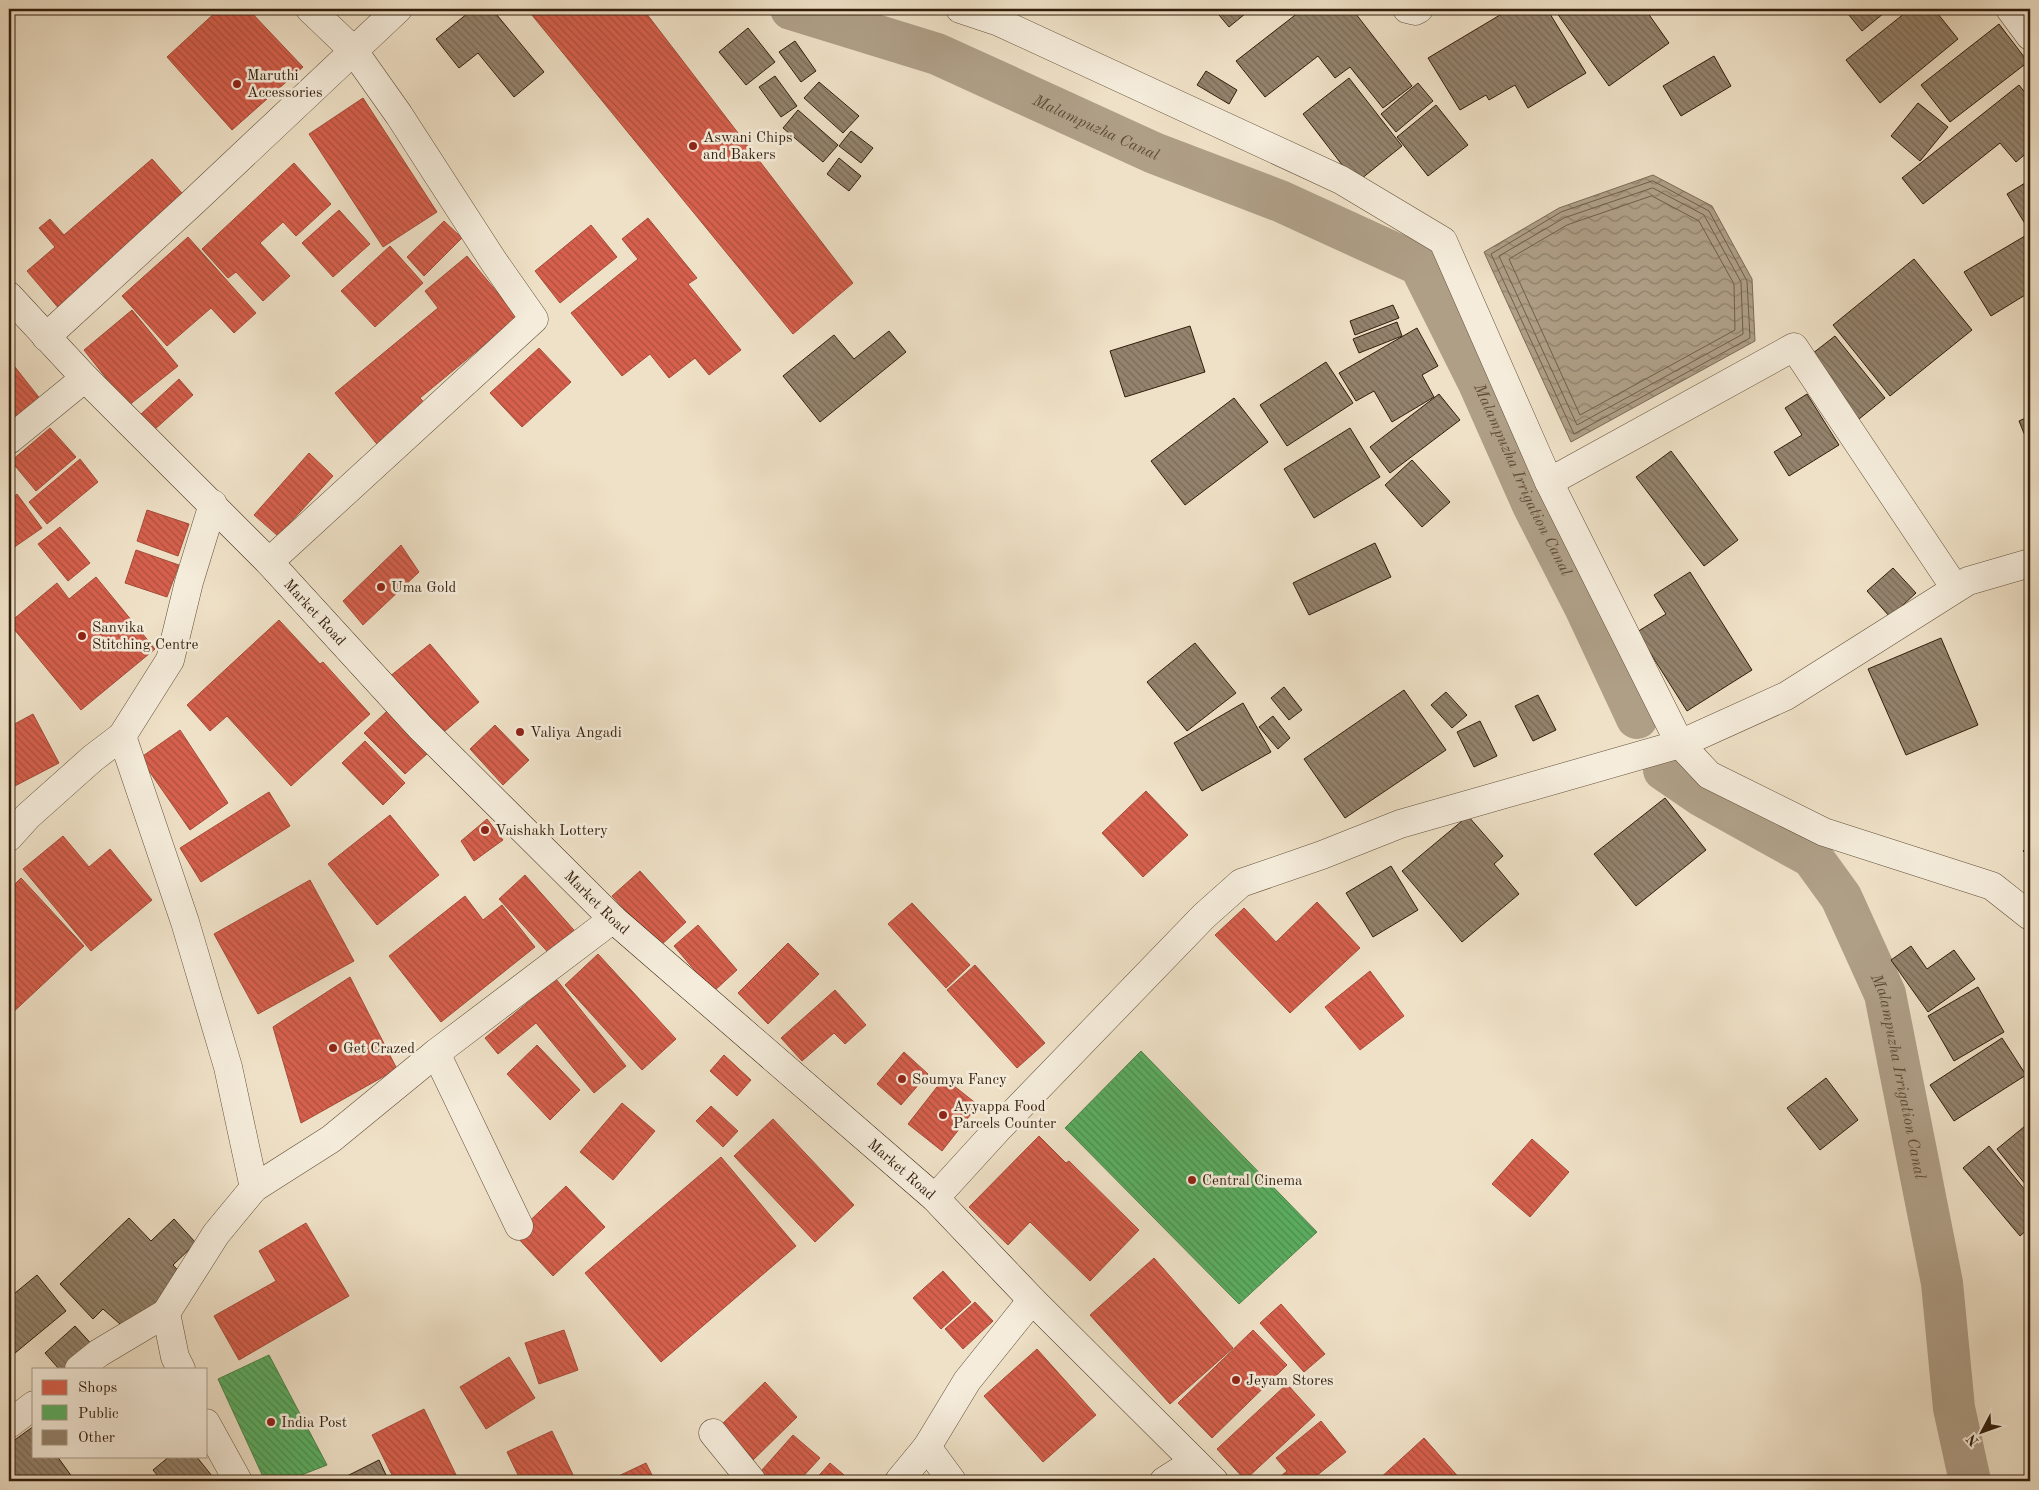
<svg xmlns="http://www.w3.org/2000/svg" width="2039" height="1490" font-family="'Old Standard TT',serif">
<defs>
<pattern id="water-waves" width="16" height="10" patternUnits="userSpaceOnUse" patternTransform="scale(1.25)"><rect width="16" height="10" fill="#af9f87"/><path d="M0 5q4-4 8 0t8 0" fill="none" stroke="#8f816d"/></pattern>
<pattern id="shops-back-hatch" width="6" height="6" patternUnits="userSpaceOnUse" patternTransform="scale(1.25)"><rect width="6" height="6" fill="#d6604d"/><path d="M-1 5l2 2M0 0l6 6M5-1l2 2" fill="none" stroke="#ae4f3e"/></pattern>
<pattern id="public-back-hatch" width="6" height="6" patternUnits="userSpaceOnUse" patternTransform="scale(1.25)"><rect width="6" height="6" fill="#5aae61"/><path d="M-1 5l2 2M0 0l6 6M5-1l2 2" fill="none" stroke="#4b8d4e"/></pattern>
<pattern id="building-back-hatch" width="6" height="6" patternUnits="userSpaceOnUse" patternTransform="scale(1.25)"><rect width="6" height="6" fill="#94836d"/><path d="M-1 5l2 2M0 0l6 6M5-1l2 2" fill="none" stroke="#796b58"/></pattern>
</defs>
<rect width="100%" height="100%" fill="#efe1c7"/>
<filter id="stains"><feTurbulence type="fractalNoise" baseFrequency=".004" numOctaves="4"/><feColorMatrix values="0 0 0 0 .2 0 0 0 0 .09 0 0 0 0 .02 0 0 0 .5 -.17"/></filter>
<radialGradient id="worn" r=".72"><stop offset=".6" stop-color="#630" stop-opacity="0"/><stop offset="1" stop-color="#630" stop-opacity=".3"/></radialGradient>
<path fill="url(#water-waves)" stroke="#7d6b55" d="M 1653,175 L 1712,206 L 1752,279 L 1755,341 L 1571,442 L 1484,252 L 1559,208 Z"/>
<g fill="url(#shops-back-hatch)" stroke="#a54c39">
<path d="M 219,9 L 248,9 L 303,67 L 232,130 L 167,57 Z"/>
<path d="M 527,9 L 643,9 L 853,283 L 793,334 Z"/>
<path d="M 363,98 L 437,212 L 383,247 L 309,134 Z"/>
<path d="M 152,159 L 188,200 L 61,311 L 27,271 L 55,247 L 39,228 L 50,219 L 64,235 Z"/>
<path d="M 294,163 L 331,204 L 296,236 L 283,222 L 260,243 L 290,276 L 263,301 L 236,272 L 228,278 L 202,249 Z"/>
<path d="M 339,210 L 370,244 L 333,277 L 302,243 Z"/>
<path d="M 648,218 L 697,278 L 688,284 L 741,350 L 709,375 L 695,358 L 669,378 L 650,354 L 622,376 L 571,313 L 638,259 L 622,239 Z"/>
<path d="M 444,221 L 462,238 L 424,276 L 407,257 Z"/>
<path d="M 591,225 L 617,257 L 560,303 L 535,271 Z"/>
<path d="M 188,237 L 256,313 L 234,333 L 211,308 L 167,346 L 122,296 Z"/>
<path d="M 390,246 L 423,283 L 375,327 L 341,291 Z"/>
<path d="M 467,256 L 518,317 L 420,398 L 429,408 L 381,449 L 335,393 L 438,308 L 425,291 Z"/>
<path d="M 132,310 L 178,366 L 128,406 L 84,350 Z"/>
<path d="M 539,348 L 571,382 L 522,427 L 490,393 Z"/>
<path d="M 11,362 L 45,405 L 9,435 L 9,363 Z"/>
<path d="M 179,379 L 193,395 L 154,430 L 140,415 Z"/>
<path d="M 50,428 L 76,457 L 36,491 L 11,461 Z"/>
<path d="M 309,453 L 333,476 L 278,536 L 254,515 Z"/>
<path d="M 80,459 L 98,482 L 47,524 L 29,502 Z"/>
<path d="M 17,494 L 42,528 L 13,548 L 9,542 L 9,500 Z"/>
<path d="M 147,510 L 189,524 L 178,556 L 137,541 Z"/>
<path d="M 60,527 L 90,563 L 68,581 L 38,544 Z"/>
<path d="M 401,545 L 419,572 L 363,625 L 343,601 Z"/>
<path d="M 136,550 L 179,565 L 167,597 L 125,583 Z"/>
<path d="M 96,577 L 155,649 L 81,710 L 9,623 L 57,583 L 69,599 Z"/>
<path d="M 279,620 L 320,664 L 323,662 L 370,714 L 291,786 L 227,716 L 210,731 L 187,705 Z"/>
<path d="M 430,644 L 479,702 L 438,737 L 389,677 Z"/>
<path d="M 387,711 L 428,753 L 405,774 L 364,733 Z"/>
<path d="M 33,714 L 59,763 L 13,787 L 9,779 L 9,727 Z"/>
<path d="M 495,725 L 529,760 L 503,785 L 470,749 Z"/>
<path d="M 180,730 L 228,803 L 190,830 L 140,758 Z"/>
<path d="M 365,741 L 405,783 L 383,805 L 342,763 Z"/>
<path d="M 1146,791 L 1188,835 L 1143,877 L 1102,833 Z"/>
<path d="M 269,792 L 290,826 L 201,882 L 180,848 Z"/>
<path d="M 390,815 L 439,875 L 377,925 L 328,864 Z"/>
<path d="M 487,819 L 503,840 L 474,861 L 461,841 Z"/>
<path d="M 63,836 L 89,867 L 110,849 L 152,900 L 91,951 L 23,869 Z"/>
<path d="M 640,871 L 686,922 L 659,947 L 612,896 Z"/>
<path d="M 525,875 L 581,938 L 556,961 L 499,899 Z"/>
<path d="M 21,878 L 84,946 L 9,1016 L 9,890 Z"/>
<path d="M 310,880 L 354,961 L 258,1014 L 214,934 Z"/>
<path d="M 465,896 L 483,920 L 502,905 L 535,947 L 441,1022 L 389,956 Z"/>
<path d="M 1317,902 L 1360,948 L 1290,1013 L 1215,935 L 1244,908 L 1276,942 Z"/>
<path d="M 912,903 L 970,965 L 946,988 L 888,924 Z"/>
<path d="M 698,925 L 737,970 L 713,992 L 674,946 Z"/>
<path d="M 788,943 L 819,974 L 768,1024 L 738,993 Z"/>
<path d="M 598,954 L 676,1039 L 642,1070 L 565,985 Z"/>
<path d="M 975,965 L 1045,1043 L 1017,1068 L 947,990 Z"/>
<path d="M 1370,971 L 1404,1016 L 1360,1050 L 1325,1007 Z"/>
<path d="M 350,977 L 397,1069 L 301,1123 L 273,1027 Z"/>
<path d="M 556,979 L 626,1066 L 594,1093 L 536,1023 L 498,1054 L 485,1038 Z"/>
<path d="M 835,990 L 866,1025 L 845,1044 L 834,1033 L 802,1061 L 781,1038 Z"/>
<path d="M 537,1045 L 580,1090 L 550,1120 L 507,1074 Z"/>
<path d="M 904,1052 L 928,1074 L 901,1105 L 877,1084 Z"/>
<path d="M 724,1055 L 751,1080 L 737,1096 L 710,1071 Z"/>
<path d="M 944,1078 L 978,1105 L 942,1151 L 908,1124 Z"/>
<path d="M 622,1103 L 655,1131 L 613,1180 L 580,1152 Z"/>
<path d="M 711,1106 L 738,1131 L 723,1147 L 696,1121 Z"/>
<path d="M 773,1119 L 854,1205 L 815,1242 L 734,1156 Z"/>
<path d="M 1039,1136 L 1066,1163 L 1069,1161 L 1139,1230 L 1090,1281 L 1030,1222 L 1008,1245 L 969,1207 Z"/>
<path d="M 1532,1139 L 1569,1172 L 1530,1217 L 1492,1184 Z"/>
<path d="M 721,1157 L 796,1246 L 661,1362 L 585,1273 Z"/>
<path d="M 566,1186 L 605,1227 L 553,1276 L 515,1235 Z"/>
<path d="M 306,1223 L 349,1296 L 239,1360 L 214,1316 L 276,1281 L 259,1251 Z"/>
<path d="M 1154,1258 L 1233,1348 L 1170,1404 L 1090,1315 Z"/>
<path d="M 943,1271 L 971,1302 L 941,1329 L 913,1298 Z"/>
<path d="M 975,1302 L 993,1321 L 963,1349 L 945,1329 Z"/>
<path d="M 1281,1304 L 1325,1354 L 1304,1372 L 1260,1323 Z"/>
<path d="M 564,1330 L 578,1370 L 539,1384 L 525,1343 Z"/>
<path d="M 1253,1330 L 1287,1365 L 1212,1438 L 1178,1403 Z"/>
<path d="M 1037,1349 L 1096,1415 L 1043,1462 L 984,1396 Z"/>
<path d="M 509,1357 L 535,1398 L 486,1429 L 460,1387 Z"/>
<path d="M 765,1382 L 797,1417 L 748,1465 L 715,1431 Z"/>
<path d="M 1287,1384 L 1315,1415 L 1245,1480 L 1217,1449 Z"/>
<path d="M 424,1409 L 459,1481 L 395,1481 L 372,1435 Z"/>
<path d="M 1321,1421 L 1346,1452 L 1310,1481 L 1275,1481 L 1287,1471 L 1276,1458 Z"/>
<path d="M 552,1431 L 576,1481 L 512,1481 L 519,1477 L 507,1452 Z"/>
<path d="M 793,1435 L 820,1458 L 799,1481 L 756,1481 L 754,1479 Z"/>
<path d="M 1424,1438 L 1462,1481 L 1377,1481 Z"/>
<path d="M 646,1463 L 655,1481 L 608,1481 Z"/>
<path d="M 830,1463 L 851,1481 L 814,1481 Z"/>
</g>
<g fill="url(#public-back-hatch)" stroke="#4e8347">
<path d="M 1141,1051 L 1317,1232 L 1239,1304 L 1065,1128 Z"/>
<path d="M 269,1355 L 327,1465 L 286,1481 L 265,1481 L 218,1379 Z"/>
</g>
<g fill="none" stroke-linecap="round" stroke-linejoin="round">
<g stroke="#705e49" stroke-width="1">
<path d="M 1653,181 L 1709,211 L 1747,281 L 1750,338 L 1574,434 L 1491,254 L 1561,212 Z"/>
<path d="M 1653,188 L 1704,215 L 1741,282 L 1743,334 L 1577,425 L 1499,256 L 1564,218 Z"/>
<path d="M 1652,196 L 1699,221 L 1734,284 L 1735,330 L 1580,415 L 1509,259 L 1567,225 Z"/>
</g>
<g stroke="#af9f87" stroke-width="42">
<path id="s1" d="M 791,9 L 937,54 L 1154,153 L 1280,201 L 1420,265 L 1478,381 L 1533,505 L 1586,609 L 1637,718"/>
<path id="s2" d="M 1664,770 L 1702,796 L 1812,857 L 1841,897 L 1885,994 L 1942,1283 L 1954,1408 L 1970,1481"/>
</g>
</g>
<g fill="url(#building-back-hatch)" stroke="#321e0b">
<path d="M 473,9 L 492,9 L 544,72 L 514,97 L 478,53 L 459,68 L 436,39 Z"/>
<path d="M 1214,9 L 1251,9 L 1229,27 Z"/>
<path d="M 1303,9 L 1352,9 L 1412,86 L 1383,108 L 1350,67 L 1335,78 L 1318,56 L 1265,97 L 1236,61 Z"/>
<path d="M 1510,9 L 1547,9 L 1586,73 L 1528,108 L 1515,85 L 1489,100 L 1486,95 L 1460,110 L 1428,58 Z"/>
<path d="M 1554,9 L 1645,9 L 1669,43 L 1609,86 Z"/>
<path d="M 1844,9 L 1889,9 L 1862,31 Z"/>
<path d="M 1910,9 L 1934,9 L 1958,39 L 1880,103 L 1846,60 Z"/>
<path d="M 1999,24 L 2028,62 L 1950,122 L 1921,85 Z"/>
<path d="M 748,28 L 775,62 L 746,85 L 719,52 Z"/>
<path d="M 795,41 L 816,71 L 801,82 L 779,52 Z"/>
<path d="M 1714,56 L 1731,86 L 1681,116 L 1663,86 Z"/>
<path d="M 1206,71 L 1237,90 L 1229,104 L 1197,85 Z"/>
<path d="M 775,76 L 797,106 L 781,117 L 759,87 Z"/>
<path d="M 1349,78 L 1402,146 L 1356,183 L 1303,114 Z"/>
<path d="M 819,82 L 859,116 L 843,133 L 804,98 Z"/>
<path d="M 1418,83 L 1433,101 L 1396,132 L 1381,114 Z"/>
<path d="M 2019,85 L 2030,99 L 2030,150 L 2016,162 L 2000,143 L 1923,204 L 1902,178 Z"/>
<path d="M 1918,103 L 1948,127 L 1920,161 L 1891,136 Z"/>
<path d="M 1436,105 L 1468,145 L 1428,176 L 1397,137 Z"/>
<path d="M 798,110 L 838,145 L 823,162 L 783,128 Z"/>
<path d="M 851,131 L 873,148 L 861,163 L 839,146 Z"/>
<path d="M 839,158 L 861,176 L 849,191 L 827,174 Z"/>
<path d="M 2030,180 L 2030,232 L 2007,194 Z"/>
<path d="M 2030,233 L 2030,292 L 1991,316 L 1964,272 Z"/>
<path d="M 1914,259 L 1972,330 L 1890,396 L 1833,325 Z"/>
<path d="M 1393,305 L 1399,318 L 1355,335 L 1350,321 Z"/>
<path d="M 1397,322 L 1402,336 L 1359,353 L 1353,339 Z"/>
<path d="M 1190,326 L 1205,372 L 1125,397 L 1110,351 Z"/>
<path d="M 1417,328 L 1438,366 L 1422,375 L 1434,397 L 1392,422 L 1374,391 L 1356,401 L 1339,373 Z"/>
<path d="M 889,331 L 906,352 L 820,422 L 783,376 L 834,335 L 854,359 Z"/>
<path d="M 1835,336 L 1885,398 L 1859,419 L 1808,357 Z"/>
<path d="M 1326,362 L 1353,403 L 1287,446 L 1260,405 Z"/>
<path d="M 1439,394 L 1460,420 L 1390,473 L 1370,447 Z"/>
<path d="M 1807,394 L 1839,445 L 1789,476 L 1774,452 L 1802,435 L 1785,408 Z"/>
<path d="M 1234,398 L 1268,442 L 1185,505 L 1151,461 Z"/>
<path d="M 2030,416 L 2030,448 L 2019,421 Z"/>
<path d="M 1350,428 L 1380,477 L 1314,518 L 1284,469 Z"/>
<path d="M 1671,451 L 1738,540 L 1704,566 L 1636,477 Z"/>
<path d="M 1412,460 L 1450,502 L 1422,527 L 1385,485 Z"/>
<path d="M 1375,543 L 1391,577 L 1309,615 L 1293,583 Z"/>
<path d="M 1893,568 L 1916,593 L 1890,617 L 1867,591 Z"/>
<path d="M 1690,572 L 1752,670 L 1687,711 L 1637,632 L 1666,614 L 1654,595 Z"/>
<path d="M 1941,638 L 1978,725 L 1906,755 L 1868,669 Z"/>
<path d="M 1195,643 L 1236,693 L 1187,731 L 1147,682 Z"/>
<path d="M 1284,687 L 1302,710 L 1289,720 L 1271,698 Z"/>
<path d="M 1404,690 L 1446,750 L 1345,818 L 1304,759 Z"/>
<path d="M 1446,692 L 1467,715 L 1452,728 L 1431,705 Z"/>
<path d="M 1538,695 L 1556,730 L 1533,741 L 1515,706 Z"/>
<path d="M 1243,703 L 1271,752 L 1202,791 L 1174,743 Z"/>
<path d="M 1273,716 L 1290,738 L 1278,749 L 1259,727 Z"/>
<path d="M 1480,721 L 1497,756 L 1474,767 L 1457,732 Z"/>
<path d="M 1665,798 L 1706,850 L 1636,906 L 1594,854 Z"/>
<path d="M 1468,816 L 1503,856 L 1494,864 L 1519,894 L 1462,942 L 1402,871 Z"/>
<path d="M 2030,844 L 2030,858 L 2023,851 Z"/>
<path d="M 1391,866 L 1418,910 L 1373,937 L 1346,893 Z"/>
<path d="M 1911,946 L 1927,969 L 1954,950 L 1975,979 L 1928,1012 L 1891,960 Z"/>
<path d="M 1978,987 L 2004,1032 L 1954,1061 L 1928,1016 Z"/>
<path d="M 2002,1038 L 2026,1075 L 1954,1121 L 1930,1085 Z"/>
<path d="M 1826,1078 L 1858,1120 L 1820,1150 L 1787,1108 Z"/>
<path d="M 2030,1122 L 2030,1190 L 1997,1149 Z"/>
<path d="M 1989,1146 L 2030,1196 L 2030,1227 L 2020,1236 L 1963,1168 Z"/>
<path d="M 129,1218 L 151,1241 L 174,1219 L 196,1243 L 173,1265 L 186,1279 L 128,1331 L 103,1309 L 93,1319 L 60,1284 Z"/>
<path d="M 37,1275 L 66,1311 L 9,1358 L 9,1298 Z"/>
<path d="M 75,1326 L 95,1348 L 73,1369 L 59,1369 L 45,1353 Z"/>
<path d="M 34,1426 L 34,1456 L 57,1456 L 75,1481 L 17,1481 L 9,1470 L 9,1444 Z"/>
<path d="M 170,1456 L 196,1456 L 216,1481 L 162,1481 L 153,1470 Z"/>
<path d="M 379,1460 L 386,1475 L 372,1481 L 337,1481 Z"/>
</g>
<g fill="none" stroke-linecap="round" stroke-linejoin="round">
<g stroke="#614f3a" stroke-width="29">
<g id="minor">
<path d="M 960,9 L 999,22 L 1341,180 L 1443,241 L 1549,482 L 1680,744 L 1709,775 L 1824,832 L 1992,886 L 2030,916"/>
<path d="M 1407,9 L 1415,11 L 1419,9"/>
<path d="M 2010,9 L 2030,36"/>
<path d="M 46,337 L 191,204 L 398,9"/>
<path d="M 9,440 L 85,378"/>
<path d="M 1549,482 L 1794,347 L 1955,588"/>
<path d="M 269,562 L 534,319 L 494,262 L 399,115 L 353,50 L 310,9"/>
<path d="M 122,736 L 185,922 L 228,1067 L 254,1188"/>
<path d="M 9,837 L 28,816 L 93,758 L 122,736 L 170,660 L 189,582 L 213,504"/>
<path d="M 436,1053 L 519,1226"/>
<path d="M 935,1198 L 997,1130 L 1204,916 L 1241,883 L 1322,855 L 1400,824 L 1680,744 L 1786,696 L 1968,581 L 2030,563"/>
<path d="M 79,1369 L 99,1353 L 166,1313"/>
<path d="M 181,1369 L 175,1357 L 166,1313 L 216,1234 L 254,1188 L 331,1139 L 436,1053 L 613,919"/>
<path d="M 206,1423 L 238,1481"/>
<path d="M 9,1424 L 34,1405"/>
<path d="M 713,1433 L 752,1481"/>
<path d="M 927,1447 L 952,1481"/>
<path d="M 899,1481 L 927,1447 L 967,1381 L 1032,1300"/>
<path d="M 1164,1481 L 1194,1462"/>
</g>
</g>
<g stroke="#321e0b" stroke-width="29">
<g id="secondary">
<path id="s3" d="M 9,296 L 85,378 L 269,562 L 420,727 L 613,919 L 935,1198 L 1032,1300 L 1214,1481"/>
</g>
</g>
<use href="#minor" stroke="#f5ecdb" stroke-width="28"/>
<use href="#secondary" stroke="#f5ecdb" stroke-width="28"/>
</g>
<g fill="#8f2418" stroke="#f5ecdb" stroke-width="2">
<circle cx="237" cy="84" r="5"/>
<circle cx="693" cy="146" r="5"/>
<circle cx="381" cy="587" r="5"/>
<circle cx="82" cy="636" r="5"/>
<circle cx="520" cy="732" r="5"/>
<circle cx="485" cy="830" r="5"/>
<circle cx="333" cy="1048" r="5"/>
<circle cx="902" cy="1079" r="5"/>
<circle cx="943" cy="1115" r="5"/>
<circle cx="1192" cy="1180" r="5"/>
<circle cx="1236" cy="1380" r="5"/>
<circle cx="271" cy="1422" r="5"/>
</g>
<g text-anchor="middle" stroke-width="5" stroke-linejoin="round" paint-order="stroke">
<g font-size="15" fill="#321e0b" stroke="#f5ecdb" text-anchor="start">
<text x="247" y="80">Maruthi<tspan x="247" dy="17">Accessories</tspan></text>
<text x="703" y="142">Aswani Chips<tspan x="703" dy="17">and Bakers</tspan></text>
<text x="391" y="592">Uma Gold</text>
<text x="92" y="632">Sanvika<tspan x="92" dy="17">Stitching Centre</tspan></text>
<text x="530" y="737">Valiya Angadi</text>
<text x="495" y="835">Vaishakh Lottery</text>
<text x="343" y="1053">Get Crazed</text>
<text x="912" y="1084">Soumya Fancy</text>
<text x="953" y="1111">Ayyappa Food<tspan x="953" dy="17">Parcels Counter</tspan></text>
<text x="1202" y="1185">Central Cinema</text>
<text x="1246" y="1385">Jeyam Stores</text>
<text x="281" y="1427">India Post</text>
</g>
<g font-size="15" fill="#321e0b" stroke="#f5ecdb">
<text dy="5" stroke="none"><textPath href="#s3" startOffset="440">Market Road</textPath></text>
<text dy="5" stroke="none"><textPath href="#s3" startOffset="845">Market Road</textPath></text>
<text dy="5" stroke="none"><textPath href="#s3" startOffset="1250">Market Road</textPath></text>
</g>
<g font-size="16" font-style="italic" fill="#5e4b36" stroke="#f5ecdb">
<text dy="6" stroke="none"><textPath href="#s1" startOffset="328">Malampuzha Canal</textPath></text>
<text dy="6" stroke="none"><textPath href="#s1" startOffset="918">Malampuzha Irrigation Canal</textPath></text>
<text dy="6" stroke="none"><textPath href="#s2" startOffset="411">Malampuzha Irrigation Canal</textPath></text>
</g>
</g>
<rect width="2039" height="1490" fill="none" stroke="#efe1c7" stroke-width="30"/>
<rect x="10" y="10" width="2019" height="1470" fill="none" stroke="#321e0b" stroke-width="2.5"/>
<rect x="15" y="15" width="2009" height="1460" fill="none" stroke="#321e0b"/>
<rect x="32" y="1368" width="175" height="90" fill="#f5ecdb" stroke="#a79a88"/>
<rect x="42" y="1380" width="25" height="15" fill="#d6604d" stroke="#a79a88"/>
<text x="78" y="1392" font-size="15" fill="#321e0b">Shops</text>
<rect x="42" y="1405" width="25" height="15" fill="#5aae61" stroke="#a79a88"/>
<text x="78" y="1418" font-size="15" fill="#321e0b">Public</text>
<rect x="42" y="1430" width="25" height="15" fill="#94836d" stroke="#a79a88"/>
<text x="78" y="1442" font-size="15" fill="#321e0b">Other</text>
<g transform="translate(1982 1432) rotate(229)" stroke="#f5ecdb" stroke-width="4" paint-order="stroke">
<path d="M0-4L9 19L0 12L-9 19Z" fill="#321e0b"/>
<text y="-8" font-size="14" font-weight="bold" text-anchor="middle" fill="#321e0b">N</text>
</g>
<rect width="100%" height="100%" filter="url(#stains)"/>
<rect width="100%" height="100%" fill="url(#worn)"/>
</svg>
